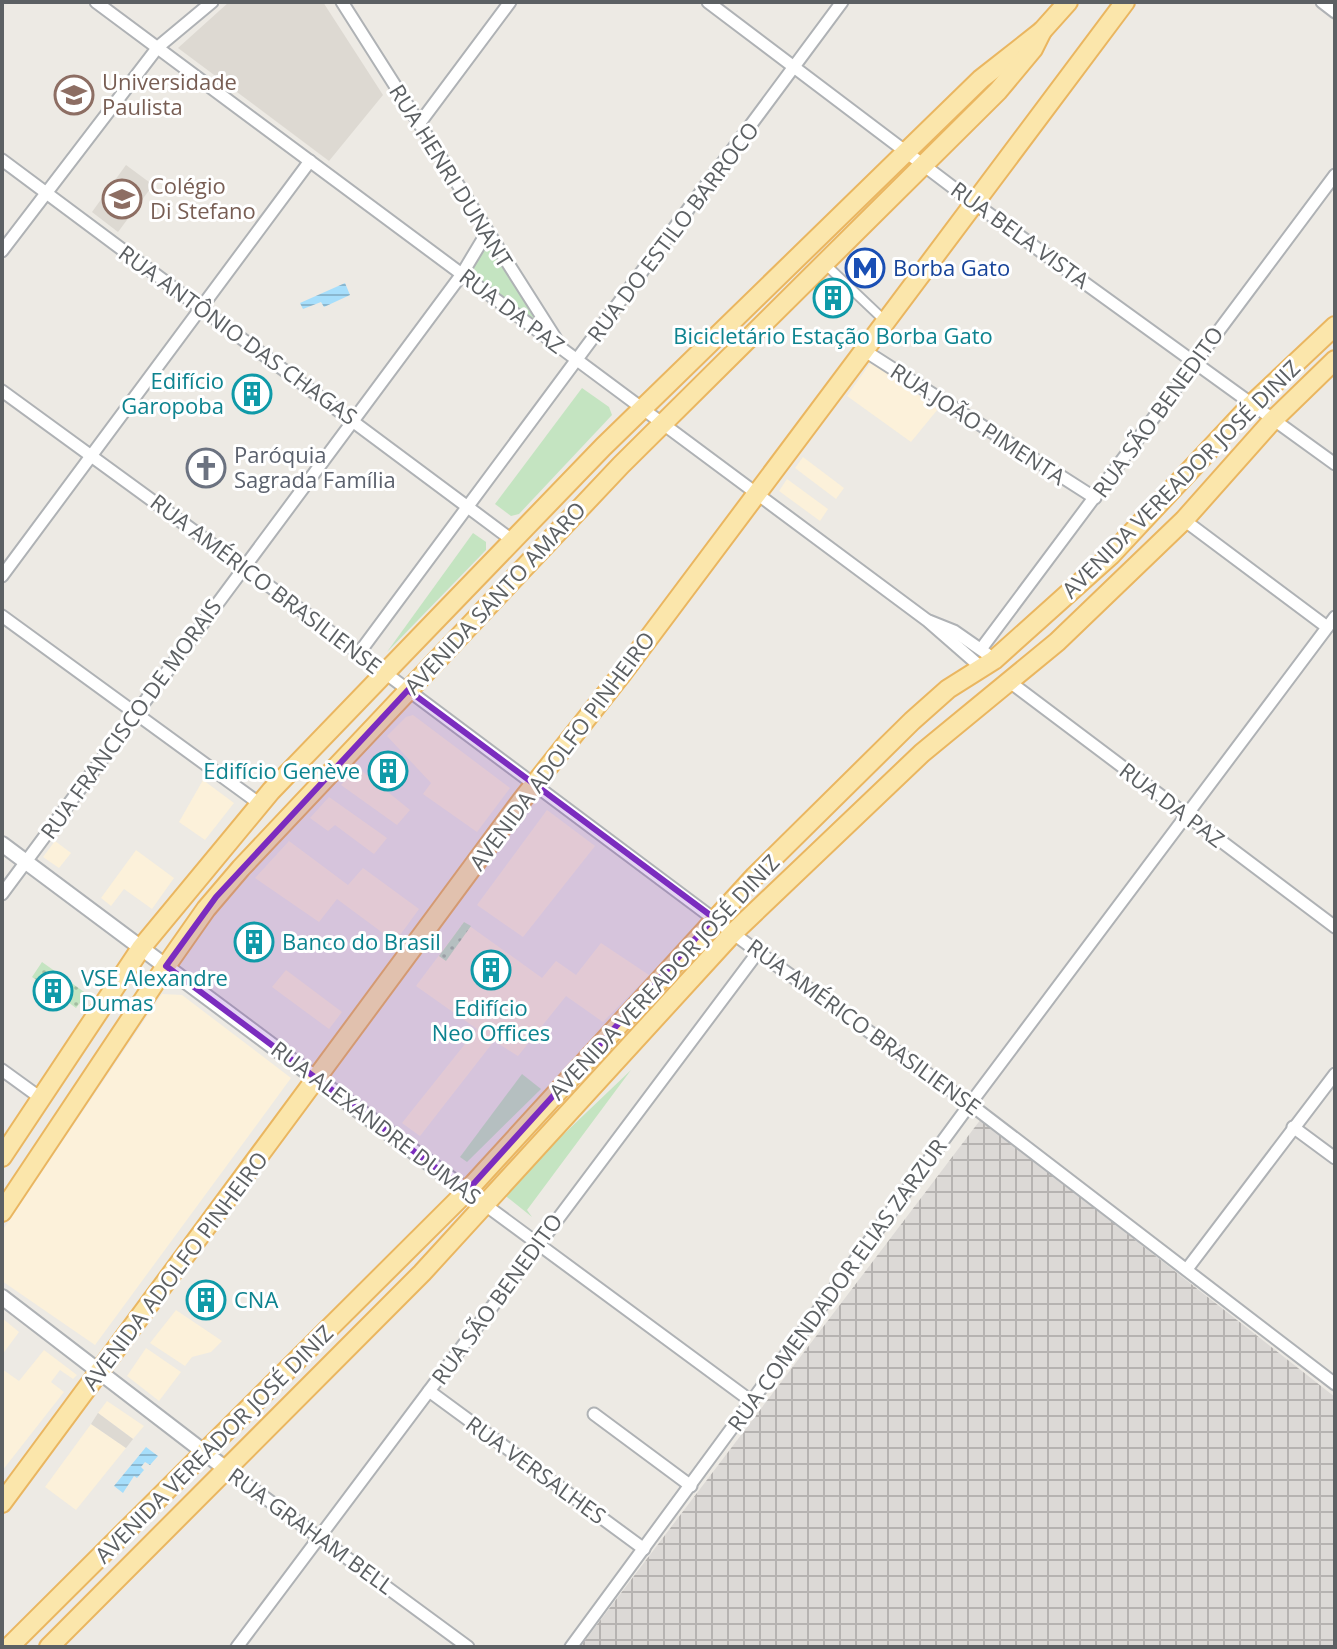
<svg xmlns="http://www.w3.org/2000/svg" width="1337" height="1649" font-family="'Open Sans',sans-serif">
<defs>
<pattern id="industrial-grid" width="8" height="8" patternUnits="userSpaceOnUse" patternTransform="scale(2)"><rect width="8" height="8" fill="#dcd9d6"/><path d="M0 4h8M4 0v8" fill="none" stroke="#b6b3b1"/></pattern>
<pattern id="grass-dots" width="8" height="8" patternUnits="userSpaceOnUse" patternTransform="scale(2)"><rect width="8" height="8" fill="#c4e4c1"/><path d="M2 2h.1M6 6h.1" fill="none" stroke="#a2bca0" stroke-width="1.8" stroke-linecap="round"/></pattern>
<pattern id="water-rules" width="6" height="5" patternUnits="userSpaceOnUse" patternTransform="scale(2)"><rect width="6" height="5" fill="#a6defb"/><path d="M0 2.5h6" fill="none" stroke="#8ab7cf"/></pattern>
</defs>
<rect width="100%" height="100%" fill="#edeae4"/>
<g fill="#fcf1da">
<path d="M 871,362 L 938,409 L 911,442 L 847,396 Z"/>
<path d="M 803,457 L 844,488 L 836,499 L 795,468 Z"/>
<path d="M 787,479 L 828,509 L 820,521 L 779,491 Z"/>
<path d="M 413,715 L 510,788 L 477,832 L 423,794 L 431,783 L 387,736 L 406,717 Z"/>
<path d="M 357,767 L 410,810 L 397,825 L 341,785 Z"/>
<path d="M 203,780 L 234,803 L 205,840 L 179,822 Z"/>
<path d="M 329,797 L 387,838 L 374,854 L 335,825 L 328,831 L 310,818 Z"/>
<path d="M 547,810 L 595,846 L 523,937 L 477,905 Z"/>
<path d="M 55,841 L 71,853 L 59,868 L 43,857 Z"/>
<path d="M 289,841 L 348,885 L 363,868 L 419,909 L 395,942 L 337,899 L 319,922 L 255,878 Z"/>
<path d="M 136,850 L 174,878 L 152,909 L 124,889 L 111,906 L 101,898 Z"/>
<path d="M 464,922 L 542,978 L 556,961 L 576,975 L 601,943 L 649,975 L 603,1022 L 566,996 L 518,1056 L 494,1041 L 420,1136 L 402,1123 L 477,1029 L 416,986 Z"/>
<path d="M 286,970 L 342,1012 L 329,1029 L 272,987 Z"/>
<path d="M 162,994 L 182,995 L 291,1078 L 95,1345 L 2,1281 L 2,1231 Z"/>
<path d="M 176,1310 L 222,1341 L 211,1352 L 192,1357 L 185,1366 L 150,1343 Z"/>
<path d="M 2,1318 L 19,1332 L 2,1355 Z"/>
<path d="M 146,1348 L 181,1372 L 159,1401 L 127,1376 Z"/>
<path d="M 44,1350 L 77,1375 L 73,1379 L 60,1370 L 51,1382 L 64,1392 L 2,1471 L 2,1369 L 19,1381 Z"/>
<path d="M 107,1401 L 144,1426 L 133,1439 L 98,1413 Z"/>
<path d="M 91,1424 L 126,1448 L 76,1510 L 45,1487 Z"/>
</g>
<path fill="url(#industrial-grid)" d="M 981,1119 L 1335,1397 L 1335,1647 L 580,1647 Z"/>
<g fill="#ddd9d2">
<path d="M 229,2 L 323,2 L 383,95 L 329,161 L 178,48 Z"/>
<path d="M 126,165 L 153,185 L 118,232 L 92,212 Z"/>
<path d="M 98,1413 L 133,1439 L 126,1448 L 91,1424 Z"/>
</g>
<g fill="url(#grass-dots)">
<path d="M 464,922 L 471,926 L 446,961 L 439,956 Z"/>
<path d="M 42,962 L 87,994 L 76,1008 L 64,999 L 66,989 L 61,979 L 49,977 L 41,983 L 32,977 Z"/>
</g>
<g fill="#c4e4c1">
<path d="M 487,239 L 542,330 L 466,274 Z"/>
<path d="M 582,388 L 609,407 L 612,415 L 519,514 L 511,516 L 495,504 Z"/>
<path d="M 473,533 L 486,542 L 486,550 L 387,652 Z"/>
<path d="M 631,1070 L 527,1210 L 532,1217 L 502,1193 Z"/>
<path d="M 522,1074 L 541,1089 L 467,1162 L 460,1157 Z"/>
</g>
<g fill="url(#water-rules)">
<path d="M 345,283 L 350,295 L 324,307 L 321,302 L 303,309 L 300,303 Z"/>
<path d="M 146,1447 L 158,1456 L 150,1465 L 145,1462 L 141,1467 L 144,1470 L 137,1478 L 134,1476 L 123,1493 L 114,1486 Z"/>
</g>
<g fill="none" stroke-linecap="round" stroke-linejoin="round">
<g stroke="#afb2b5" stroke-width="12">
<path id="pedestrian" d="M 825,264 L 884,320"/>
</g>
<g stroke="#afb2b5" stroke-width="15">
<g id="minor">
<path d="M 96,2 L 928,621 L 983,669"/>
<path d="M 342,2 L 556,339"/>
<path d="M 708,2 L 963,195 L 1335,464"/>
<path d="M 1322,2 L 1335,12"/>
<path d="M 419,124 L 510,2"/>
<path d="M 2,160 L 512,540"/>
<path d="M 2,251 L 158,47 L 212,2"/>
<path d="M 862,349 L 1095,498"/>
<path d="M 2,391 L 253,574 L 758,952 L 970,1104 L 1335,1384"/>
<path d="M 1184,520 L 1327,627"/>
<path d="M 2,576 L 310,161"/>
<path d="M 2,616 L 260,804"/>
<path d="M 929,621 L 954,631 L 987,654"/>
<path d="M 981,649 L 1335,175"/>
<path d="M 359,653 L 842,2"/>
<path d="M 1010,682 L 1335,927"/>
<path d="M 2,894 L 462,274 L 486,234"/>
<path d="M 2,1070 L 42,1099"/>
<path d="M 1293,1127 L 1335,1158"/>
<path d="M 484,1204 L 751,1401"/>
<path d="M 1187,1269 L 1335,1074"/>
<path d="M 429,1391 L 644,1549"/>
<path d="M 594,1414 L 691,1486"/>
<path d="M 226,1469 L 468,1647"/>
<path d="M 237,1647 L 758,952"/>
<path d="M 571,1647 L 970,1104 L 1335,617"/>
</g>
</g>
<g stroke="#afb2b5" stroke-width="18">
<g id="tertiary">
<path d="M 2,844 L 484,1204"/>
<path d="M 2,1297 L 226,1469"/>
</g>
</g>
<g stroke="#eab660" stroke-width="22">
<g id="primary">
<path d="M 2,1157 L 141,948 L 271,791 L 603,447 L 981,79 L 1042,31 L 1068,2"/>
<path d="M 2,1212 L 166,966 L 206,909 L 241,868 L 621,465 L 998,91 L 1033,49 L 1042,31"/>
<path d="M 2,1503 L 522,800 L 621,675 L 1125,2"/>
<path d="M 9,1647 L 467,1191 L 755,876 L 912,721 L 948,689 L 994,660 L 1111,555 L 1251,405 L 1335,326"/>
<path d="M 49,1647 L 422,1273 L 733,933 L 922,753 L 1057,642 L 1184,520 L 1272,421 L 1335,360"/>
</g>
</g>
<use href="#pedestrian" stroke="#fff" stroke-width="8"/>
<use href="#minor" stroke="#fff" stroke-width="11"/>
<use href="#tertiary" stroke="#fff" stroke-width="14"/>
<use href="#primary" stroke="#fbe6ab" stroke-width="18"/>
</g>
<path fill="#7b2cbf" fill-opacity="0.2" stroke="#7b2cbf" stroke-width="6" stroke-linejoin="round" d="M 408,690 L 714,918 L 467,1191 L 166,966 L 216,897 Z"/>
<defs>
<g id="university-ring" transform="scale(2)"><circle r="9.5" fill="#fff" stroke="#8d6e63" stroke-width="1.5"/><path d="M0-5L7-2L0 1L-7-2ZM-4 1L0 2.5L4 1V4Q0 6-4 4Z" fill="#8d6e63"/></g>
<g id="school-ring" transform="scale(2)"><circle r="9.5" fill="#fff" stroke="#8d6e63" stroke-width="1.5"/><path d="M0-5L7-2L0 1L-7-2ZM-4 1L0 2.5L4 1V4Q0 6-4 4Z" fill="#8d6e63"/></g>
<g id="metro-ring" transform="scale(2)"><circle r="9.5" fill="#fff" stroke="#1a4fb4" stroke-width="1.5"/><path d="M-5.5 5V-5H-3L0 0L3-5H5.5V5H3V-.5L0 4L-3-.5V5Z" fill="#1a4fb4"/></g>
<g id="building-ring" transform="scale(2)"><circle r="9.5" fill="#fff" stroke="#0f9aa8" stroke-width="1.5"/><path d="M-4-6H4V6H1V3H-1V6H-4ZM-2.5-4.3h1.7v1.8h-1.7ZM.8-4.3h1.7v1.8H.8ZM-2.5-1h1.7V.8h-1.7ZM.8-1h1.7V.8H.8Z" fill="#0f9aa8"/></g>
<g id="church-ring" transform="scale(2)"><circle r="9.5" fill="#fff" stroke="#6b7280" stroke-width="1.5"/><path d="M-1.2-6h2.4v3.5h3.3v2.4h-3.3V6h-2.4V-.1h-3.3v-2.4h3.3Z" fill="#6b7280"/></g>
</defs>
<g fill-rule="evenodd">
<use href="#university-ring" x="74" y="95"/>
<use href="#school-ring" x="122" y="199"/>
<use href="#metro-ring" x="865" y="268"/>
<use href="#building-ring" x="833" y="298"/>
<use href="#building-ring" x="252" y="394"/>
<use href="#church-ring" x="206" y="468"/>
<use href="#building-ring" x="388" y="771"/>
<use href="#building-ring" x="254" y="942"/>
<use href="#building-ring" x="491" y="970"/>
<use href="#building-ring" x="53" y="991"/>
<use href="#building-ring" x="206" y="1300"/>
</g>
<g text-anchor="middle" stroke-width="6" stroke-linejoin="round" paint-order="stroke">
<g font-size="22" fill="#785e54" stroke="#fff" text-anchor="start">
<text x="102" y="90">Universidade<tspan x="102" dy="25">Paulista</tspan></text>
<text x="150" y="194">Colégio<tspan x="150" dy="25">Di Stefano</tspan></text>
</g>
<g font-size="22" fill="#5c6063" stroke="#fff">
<text transform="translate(451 176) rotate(58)" y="8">RUA HENRI DUNANT</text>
<text transform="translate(673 232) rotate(-53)" y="8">RUA DO ESTILO BARROCO</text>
<text transform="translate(1020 235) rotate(36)" y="8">RUA BELA VISTA</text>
<text transform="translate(512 311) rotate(37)" y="8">RUA DA PAZ</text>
<text transform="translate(238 335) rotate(36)" y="8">RUA ANTÔNIO DAS CHAGAS</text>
<text transform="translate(1158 412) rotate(-54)" y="8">RUA SÃO BENEDITO</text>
<text transform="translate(978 424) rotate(33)" y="8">RUA JOÃO PIMENTA</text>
<text transform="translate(1181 479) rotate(-45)" y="8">AVENIDA VEREADOR JOSÉ DINIZ</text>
<text transform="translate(266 584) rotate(37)" y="8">RUA AMÉRICO BRASILIENSE</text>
<text transform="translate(495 598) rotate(-47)" y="8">AVENIDA SANTO AMARO</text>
<text transform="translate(131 719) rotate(-54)" y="8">RUA FRANCISCO DE MORAIS</text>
<text transform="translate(562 751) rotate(-53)" y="8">AVENIDA ADOLFO PINHEIRO</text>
<text transform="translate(1172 805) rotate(37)" y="8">RUA DA PAZ</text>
<text transform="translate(664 977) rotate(-47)" y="8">AVENIDA VEREADOR JOSÉ DINIZ</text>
<text transform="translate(864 1027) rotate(36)" y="8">RUA AMÉRICO BRASILIENSE</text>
<text transform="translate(376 1123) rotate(37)" y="8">RUA ALEXANDRE DUMAS</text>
<text transform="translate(175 1271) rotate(-53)" y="8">AVENIDA ADOLFO PINHEIRO</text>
<text transform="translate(837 1285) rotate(-54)" y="8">RUA COMENDADOR ELIAS ZARZUR</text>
<text transform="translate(497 1299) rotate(-54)" y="8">RUA SÃO BENEDITO</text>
<text transform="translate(214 1444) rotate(-45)" y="8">AVENIDA VEREADOR JOSÉ DINIZ</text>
<text transform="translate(536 1470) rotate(36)" y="8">RUA VERSALHES</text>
<text transform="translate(311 1531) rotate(36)" y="8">RUA GRAHAM BELL</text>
</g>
<g font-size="22" fill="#164399" stroke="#fff" text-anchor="start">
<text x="893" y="276">Borba Gato</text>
</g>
<g font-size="22" fill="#0d838f" stroke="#fff" text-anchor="start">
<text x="833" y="344" text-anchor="middle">Bicicletário Estação Borba Gato</text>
<text x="224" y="389" text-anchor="end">Edifício<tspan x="224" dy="25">Garopoba</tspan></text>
<text x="360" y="779" text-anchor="end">Edifício Genève</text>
<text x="282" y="950">Banco do Brasil</text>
<text x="81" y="986">VSE Alexandre<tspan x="81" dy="25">Dumas</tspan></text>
<text x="491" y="1016" text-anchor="middle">Edifício<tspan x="491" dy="25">Neo Offices</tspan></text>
<text x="234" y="1308">CNA</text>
</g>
<g font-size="22" fill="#5b616d" stroke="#fff" text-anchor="start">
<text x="234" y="463">Paróquia<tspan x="234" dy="25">Sagrada Família</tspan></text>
</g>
</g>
<rect width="1337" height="1649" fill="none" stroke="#5c6063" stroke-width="8"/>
</svg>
